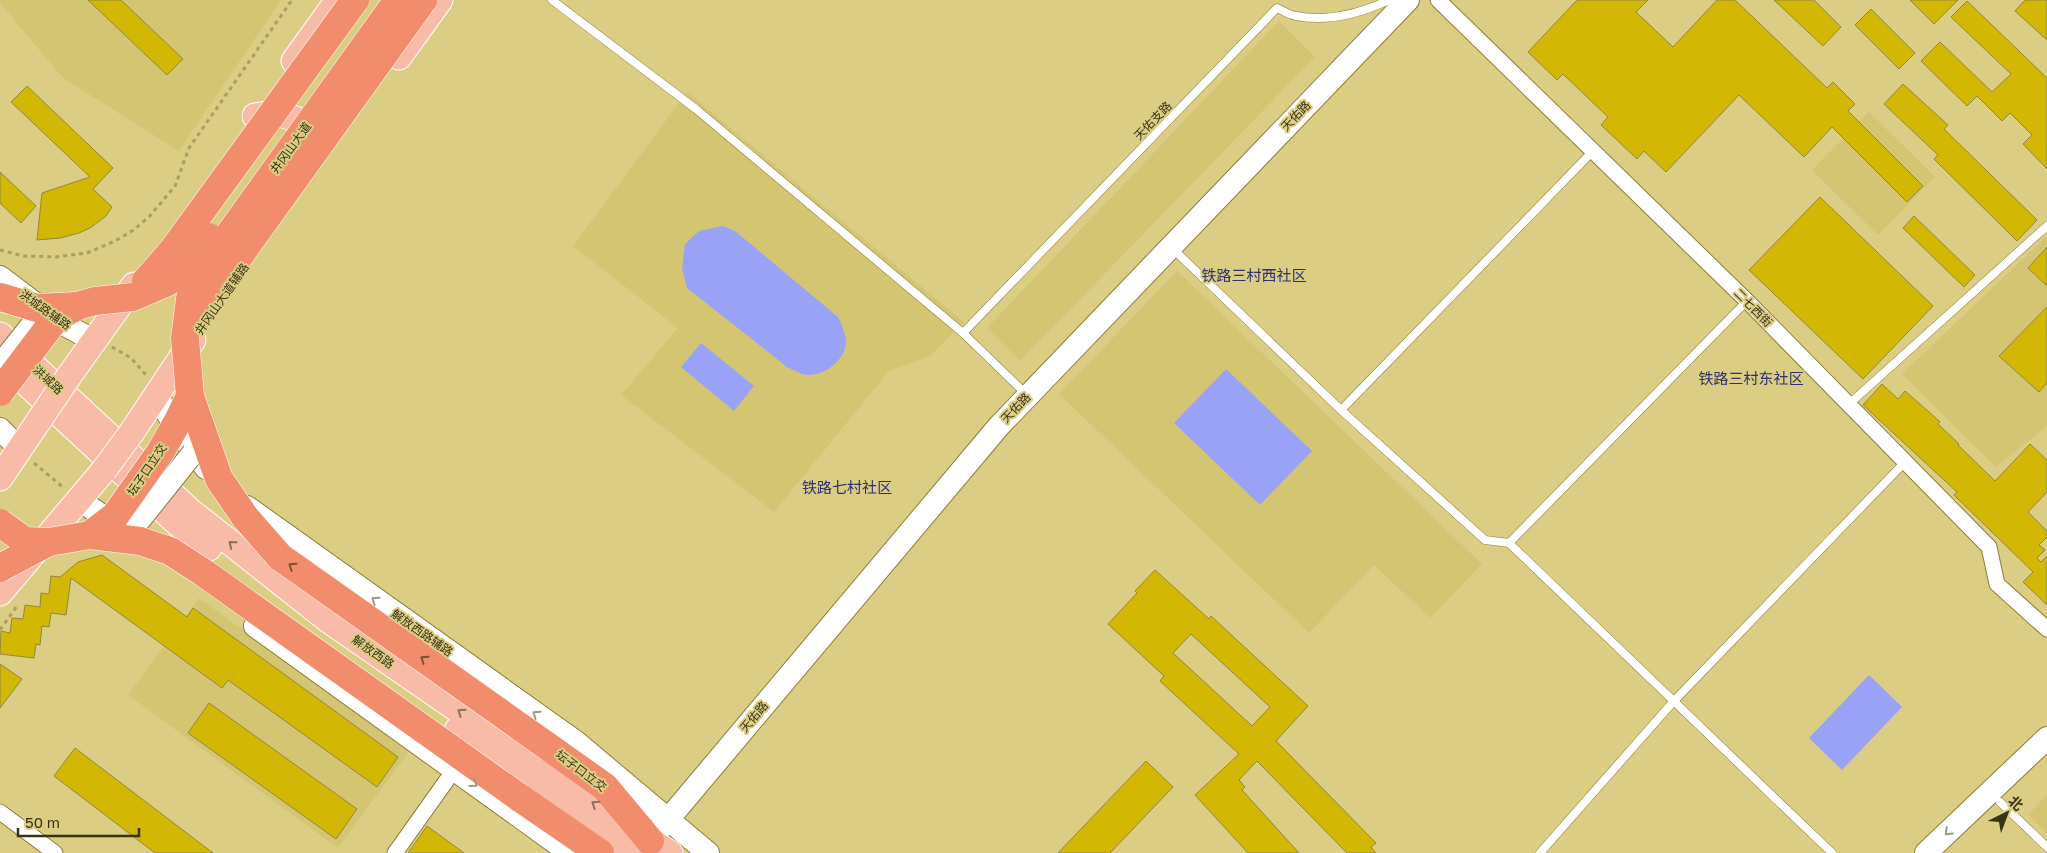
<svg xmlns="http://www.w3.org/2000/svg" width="2047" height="853" font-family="'Golos Text','Noto Sans SC',sans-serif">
<rect width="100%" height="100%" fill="#dbcd84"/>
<g fill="#d4c573">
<path d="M 0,0 L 281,0 L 179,151 L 63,78 L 0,3 Z"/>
<path d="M 1279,21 L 1315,57 L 1020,361 L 987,328 Z"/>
<path d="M 687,92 L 964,322 L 930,356 L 889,371 L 774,512 L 621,395 L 678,328 L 573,246 Z"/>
<path d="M 1869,112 L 1935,177 L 1878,235 L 1812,170 Z"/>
<path d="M 2047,236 L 2047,426 L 1996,467 L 1902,374 Z"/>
<path d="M 1177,271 L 1482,564 L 1430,618 L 1374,565 L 1309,633 L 1059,394 Z"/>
<path d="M 199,598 L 409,751 L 338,848 L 128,695 Z"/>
<path d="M 2047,795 L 2047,833 L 2028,815 Z"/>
</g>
<g fill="#9aa2f7">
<path d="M 723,226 L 735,231 L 838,317 C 842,325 846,334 846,343 C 844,363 820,379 802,374 C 797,372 792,369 787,367 L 687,288 L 682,268 L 685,244 L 699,231 Z"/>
<path d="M 701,343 L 754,386 L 734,411 L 681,367 Z"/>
<path d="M 1226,369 L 1312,451 L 1260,505 L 1174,423 Z"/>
<path d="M 1869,675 L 1902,707 L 1842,770 L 1809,738 Z"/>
</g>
<g fill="#d2b804" stroke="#93863d" fill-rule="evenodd">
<path d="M 88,0 L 121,0 L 183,59 L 167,75 Z"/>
<path d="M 1577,0 L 1648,0 L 1636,12 L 1673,47 L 1717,0 L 1735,0 L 1827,88 L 1833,82 L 1855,104 L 1848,111 L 1923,186 L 1907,202 L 1832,127 L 1804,157 L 1739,95 L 1666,172 L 1644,151 L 1637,159 L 1601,125 L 1608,117 L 1563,74 L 1557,80 L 1528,52 Z"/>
<path d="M 1774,0 L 1814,0 L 1841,27 L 1823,46 Z"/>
<path d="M 1910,0 L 1958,0 L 1934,24 Z"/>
<path d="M 2025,0 L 2047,0 L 2047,40 L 2015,11 Z"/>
<path d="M 1967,1 L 2047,78 L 2047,169 L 2023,144 L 2032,135 L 2010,113 L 2002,121 L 1977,96 L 1967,106 L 1921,61 L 1940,42 L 1992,92 L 2011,74 L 1951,17 Z"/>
<path d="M 1871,9 L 1915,53 L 1899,69 L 1855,25 Z"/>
<path d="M 1903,84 L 1948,125 L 1944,129 L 2037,220 L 2017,241 L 1934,159 L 1938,155 L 1884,104 Z"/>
<path d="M 27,86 L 113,168 L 93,189 L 112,207 L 106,216 L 90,228 L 79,233 L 60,238 L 37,240 L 42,193 L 90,177 L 11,102 Z"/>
<path d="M 0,172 L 36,206 L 21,223 L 0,203 Z"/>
<path d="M 1820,197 L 1933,306 L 1863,379 L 1749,270 Z"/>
<path d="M 1914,216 L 1975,275 L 1964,287 L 1903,228 Z"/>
<path d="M 2047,247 L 2047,286 L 2028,268 Z"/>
<path d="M 2047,307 L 2047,383 L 2039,392 L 1999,356 Z"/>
<path d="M 1882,384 L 1898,399 L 1905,391 L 1929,412 L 1940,422 L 1938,424 L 1959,444 L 1958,445 L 1995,481 L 2030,444 L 2047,460 L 2047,492 L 2028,512 L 2047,531 L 2047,537 L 2039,545 L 2045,550 L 2037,558 L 2041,562 L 2047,556 L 2047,605 L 2023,582 L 2033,572 L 1954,495 L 1957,492 L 1863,405 Z"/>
<path d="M 102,555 L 187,617 L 193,608 L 398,757 L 377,787 L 228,680 L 222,688 L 71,578 L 66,615 L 51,613 L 49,627 L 42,626 L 40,645 L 36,644 L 34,658 L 0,654 L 1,631 L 10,633 L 12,618 L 23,619 L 25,605 L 40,607 L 41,593 L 49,594 L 51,576 L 60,577 L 78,562 Z"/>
<path d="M 1155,570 L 1209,619 L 1211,616 L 1308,706 L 1276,741 L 1376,843 L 1371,847 L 1376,853 L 1347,853 L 1257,761 L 1239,780 L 1245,787 L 1242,790 L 1299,853 L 1248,853 L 1195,795 L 1239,754 L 1160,681 L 1164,676 L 1108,624 L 1137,593 L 1135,591 ZM 1191,634 L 1270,707 L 1252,726 L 1173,653 Z"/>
<path d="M 0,664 L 22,679 L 0,708 Z"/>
<path d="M 209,703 L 357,809 L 336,839 L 188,733 Z"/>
<path d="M 75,748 L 213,853 L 155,853 L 54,776 Z"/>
<path d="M 1146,761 L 1173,787 L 1110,853 L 1058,853 Z"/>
<path d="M 427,826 L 464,853 L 408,853 Z"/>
</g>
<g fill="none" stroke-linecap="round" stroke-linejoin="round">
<g stroke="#8d7f36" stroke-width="9">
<g id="lane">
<path d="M 552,0 L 696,109 L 963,333 L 1027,395"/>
<path d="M 1173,249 L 1341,410 L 1485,540 L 1509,543 L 1832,853"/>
<path d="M 963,333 L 1277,8 C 1283,11 1289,15 1296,16 C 1327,22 1361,13 1389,0"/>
<path d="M 1848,405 L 2047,226"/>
<path d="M 1341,410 L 1593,151"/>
<path d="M 1509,543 L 1747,301"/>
<path d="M 2000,802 L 2047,847"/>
<path d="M 1540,853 L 1673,702 L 1904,463"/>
</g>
</g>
<g stroke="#8d7f36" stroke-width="17">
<g id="street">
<path d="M 1438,0 L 1747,301 L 1989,547 L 1997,584 L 2047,629"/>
<path d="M 0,812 L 55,853"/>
<path d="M 395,853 L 454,770"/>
</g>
</g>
<g stroke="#8d7f36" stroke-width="24">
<g id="secondary">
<path d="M 0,277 L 61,323 L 93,340"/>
<path d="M 156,394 L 177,430 L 206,468"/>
<path d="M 0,429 L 20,449"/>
<path d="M 79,500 L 122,529"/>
<path d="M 247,507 L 576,742 L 708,853"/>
<path d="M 255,626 L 570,853"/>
<path d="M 650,841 L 999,426 L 1408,0"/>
<path d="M 1926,853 L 2047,738"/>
</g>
</g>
<g stroke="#fff" stroke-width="27">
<g id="primary">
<path d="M 399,57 L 440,0"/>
<path d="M 294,61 L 338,0"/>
<path d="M 255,116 C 281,110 306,117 318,144"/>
<path d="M 0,335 L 189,510 L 328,620 L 595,805 L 670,853"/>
<path d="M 0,359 L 177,523 L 209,548"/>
<path d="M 69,376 L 134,285"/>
<path d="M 132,432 L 193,340"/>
<path d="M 0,478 L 40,419"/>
<path d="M 0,593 L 104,470"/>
<path d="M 457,730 L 630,853"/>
</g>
</g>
<g stroke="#fff" stroke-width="29">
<g id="highway">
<path d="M 550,748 L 605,787 L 650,841"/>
<path d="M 520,798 L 600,853"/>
</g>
</g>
<g stroke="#aa9e62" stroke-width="3" stroke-dasharray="4 4" stroke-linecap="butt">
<path d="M 0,250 L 23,256 L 56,257 L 87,253 L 115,241 L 132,231 L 149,217 L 175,186 L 189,148 L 292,0"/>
<path d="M 112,347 L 131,358 L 147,376"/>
<path d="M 34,463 L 64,488"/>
<path d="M 0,630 L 17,606"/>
</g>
<use href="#lane" stroke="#fff" stroke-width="8"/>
<use href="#street" stroke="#fff" stroke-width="15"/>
<use href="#secondary" stroke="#fff" stroke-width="22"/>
<use href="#primary" stroke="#f7bba7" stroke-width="25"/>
<use href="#highway" stroke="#f18d6d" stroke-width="28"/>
<g stroke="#8d7f36" stroke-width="24" stroke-linecap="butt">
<g id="secondary-bridge">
<path d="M 0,365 L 44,310"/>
<path d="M 129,533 L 193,453"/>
</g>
</g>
<g stroke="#fff" stroke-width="27" stroke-linecap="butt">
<g id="primary-bridge">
<path d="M 40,419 L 69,376"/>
<path d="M 104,470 L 132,432"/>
</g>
</g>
<g stroke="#fff" stroke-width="29" stroke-linecap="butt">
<g id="highway-bridge">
<path d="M 146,281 L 173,250 L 355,0"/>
<path d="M 0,297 L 37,308 L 77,306"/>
<path d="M 195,322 L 222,280 L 423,0"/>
<path d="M 0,392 L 56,318 L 77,306 L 95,301 L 133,297 L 168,282 L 196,255 L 209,237"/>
<path d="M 190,396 L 219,479 L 245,517 L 280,557 L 550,748"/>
<path d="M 0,523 L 25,541 L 49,542 L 90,535 L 115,516 L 161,451 L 178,421 L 190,396 L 185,338 L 190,299 L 208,264 L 398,0"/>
<path d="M 90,535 L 140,541 L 170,551 L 204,573 L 520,798"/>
<path d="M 0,568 L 49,542"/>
</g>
</g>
<use href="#secondary-bridge" stroke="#fff" stroke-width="22"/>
<use href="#primary-bridge" stroke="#f7bba7" stroke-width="25"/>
<use href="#highway-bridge" stroke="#f18d6d" stroke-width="28"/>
</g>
<defs><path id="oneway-chevron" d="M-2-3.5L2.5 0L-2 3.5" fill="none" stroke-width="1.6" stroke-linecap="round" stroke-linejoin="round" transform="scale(1.25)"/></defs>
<g stroke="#8e7057">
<use href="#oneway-chevron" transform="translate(232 544) rotate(-141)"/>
<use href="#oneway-chevron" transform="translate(461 712) rotate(-145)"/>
<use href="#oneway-chevron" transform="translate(595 804) rotate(-146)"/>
</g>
<g stroke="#795234">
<use href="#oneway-chevron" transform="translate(292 566) rotate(-145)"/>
<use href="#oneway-chevron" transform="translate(424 659) rotate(-145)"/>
</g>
<g stroke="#9c998a">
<use href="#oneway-chevron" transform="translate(375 600) rotate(-145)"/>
<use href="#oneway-chevron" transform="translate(536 714) rotate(-145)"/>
<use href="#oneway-chevron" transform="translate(474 784) rotate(36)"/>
<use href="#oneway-chevron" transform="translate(1948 832) rotate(136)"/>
</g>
<g text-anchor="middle" stroke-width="4" stroke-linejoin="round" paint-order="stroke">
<g font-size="12" fill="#393315" stroke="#dbcd84">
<text transform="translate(1296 116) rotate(-46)" y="4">天佑路</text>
<text transform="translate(1153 121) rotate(-46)" y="4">天佑支路</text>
<text transform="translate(291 148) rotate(-54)" y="4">井冈山大道</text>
<text transform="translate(222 299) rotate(-55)" y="4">井冈山大道辅路</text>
<text transform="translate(1753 308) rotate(45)" y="4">二七西街</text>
<text transform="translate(45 310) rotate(35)" y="4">洪城路辅路</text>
<text transform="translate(48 380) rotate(43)" y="4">洪城路</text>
<text transform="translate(1016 408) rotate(-46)" y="4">天佑路</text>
<text transform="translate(147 470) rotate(-56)" y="4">坛子口立交</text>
<text transform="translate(422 633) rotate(35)" y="4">解放西路辅路</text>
<text transform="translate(373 652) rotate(35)" y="4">解放西路</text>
<text transform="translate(754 717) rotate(-50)" y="4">天佑路</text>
<text transform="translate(581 771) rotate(37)" y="4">坛子口立交</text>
</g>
<g font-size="15" fill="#30316c" stroke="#dbcd84">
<text x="1254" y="281">铁路三村西社区</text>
<text x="1751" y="384">铁路三村东社区</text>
<text x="847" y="493">铁路七村社区</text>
</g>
</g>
<g transform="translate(2007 813) rotate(42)" stroke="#dbcd84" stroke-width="4" paint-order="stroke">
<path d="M0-4L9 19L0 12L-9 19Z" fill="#393315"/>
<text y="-8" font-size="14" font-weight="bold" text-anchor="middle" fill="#393315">北</text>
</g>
<path d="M18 828v8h121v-8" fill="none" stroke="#393315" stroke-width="2.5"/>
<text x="25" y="828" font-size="15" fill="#393315" stroke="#dbcd84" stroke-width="4" paint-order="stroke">50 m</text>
</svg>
